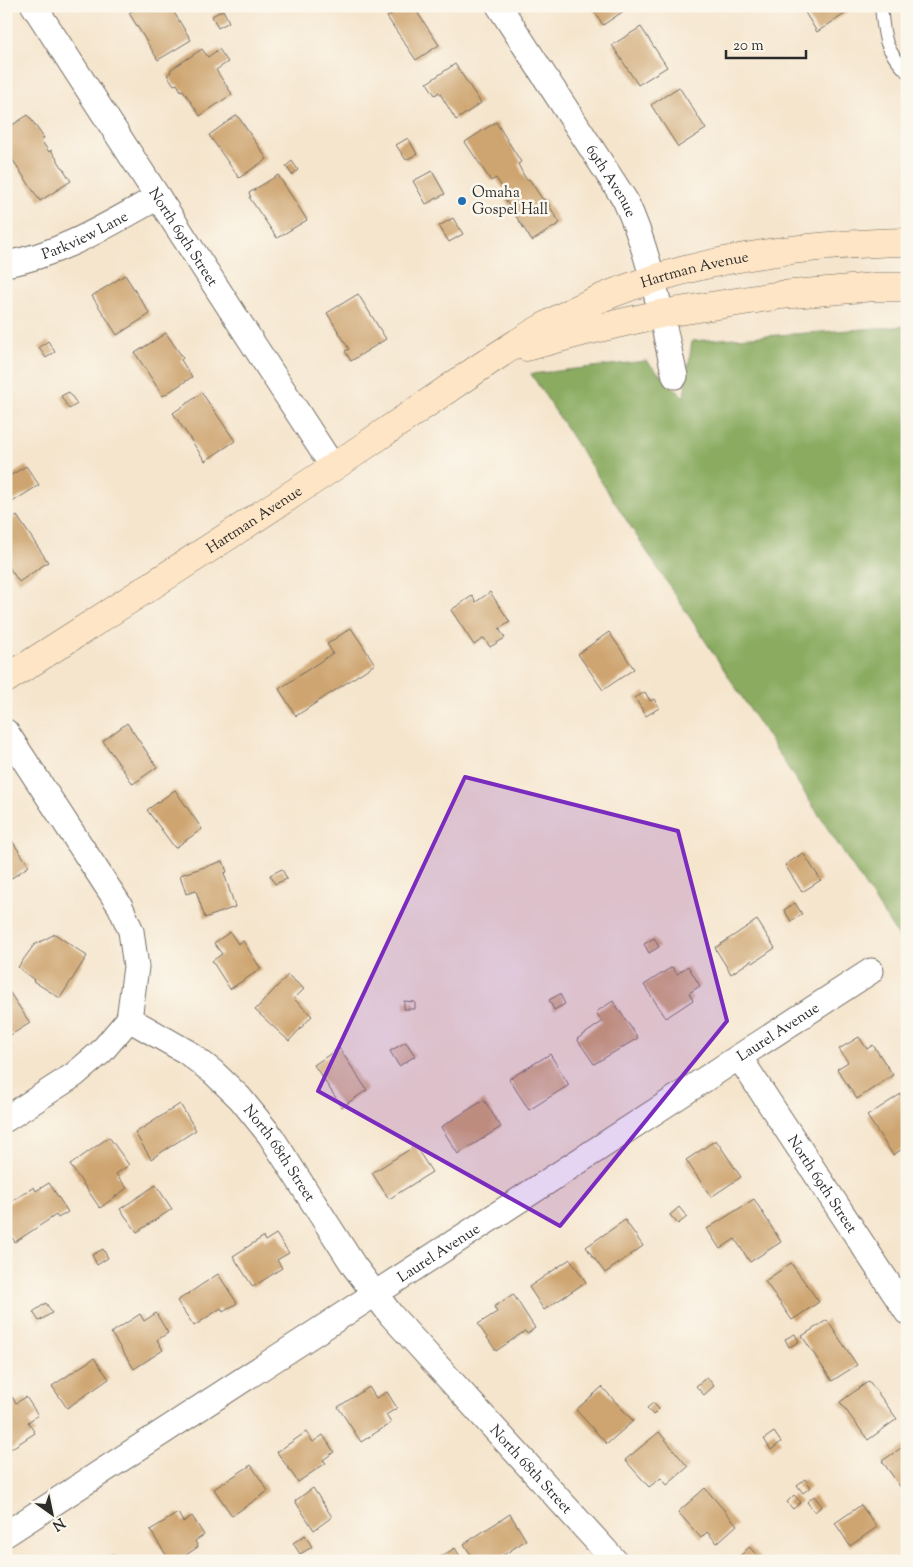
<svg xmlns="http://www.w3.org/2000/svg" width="913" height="1567" font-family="'Sorts Mill Goudy',serif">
<rect width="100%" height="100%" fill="#fbf7ec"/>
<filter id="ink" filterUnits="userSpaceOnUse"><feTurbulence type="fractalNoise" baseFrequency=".02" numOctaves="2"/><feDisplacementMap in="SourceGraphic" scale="10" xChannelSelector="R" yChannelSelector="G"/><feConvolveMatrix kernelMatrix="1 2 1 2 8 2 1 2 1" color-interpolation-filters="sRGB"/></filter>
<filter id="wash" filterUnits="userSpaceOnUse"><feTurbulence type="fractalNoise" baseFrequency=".0096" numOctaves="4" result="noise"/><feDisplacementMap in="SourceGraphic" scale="20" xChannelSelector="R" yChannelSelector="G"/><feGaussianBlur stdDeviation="1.12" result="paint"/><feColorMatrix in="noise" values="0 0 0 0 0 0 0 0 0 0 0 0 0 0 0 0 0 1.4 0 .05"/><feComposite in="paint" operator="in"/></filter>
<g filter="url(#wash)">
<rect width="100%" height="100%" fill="#f5e5cd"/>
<path fill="#8aab60" stroke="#5a6b46" d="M 907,326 L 907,950 L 531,374 L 646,361 L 684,397 L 692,341 Z"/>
<g id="blocks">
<g fill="#cea46f">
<path d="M 139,6 L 170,6 L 191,40 L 158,60 L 129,13 Z"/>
<path d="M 404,6 L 413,6 L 439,45 L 416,60 L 387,17 Z"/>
<path d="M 591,6 L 631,6 L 603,25 Z"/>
<path d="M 801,6 L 857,6 L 817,32 Z"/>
<path d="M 223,10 L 229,22 L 218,28 L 212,16 Z"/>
<path d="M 641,27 L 667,67 L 638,85 L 612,45 Z"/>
<path d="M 202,49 L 208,57 L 219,49 L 228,62 L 216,70 L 232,94 L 200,116 L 183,90 L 181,91 L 177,84 L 174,85 L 167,75 L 171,72 L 170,70 Z"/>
<path d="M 455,64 L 481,103 L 456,120 L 439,92 L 435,95 L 427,83 Z"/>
<path d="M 679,87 L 706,129 L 678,147 L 651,105 Z"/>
<path d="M 28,115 L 44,138 L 41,140 L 49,152 L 51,150 L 71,181 L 40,201 L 6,150 L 6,129 Z"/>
<path d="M 237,115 L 267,159 L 239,178 L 209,135 Z"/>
<path d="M 496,122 L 521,162 L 518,164 L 523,174 L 527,180 L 529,179 L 543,200 L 545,199 L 560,223 L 532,241 L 503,196 L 506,193 L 496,178 L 491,181 L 465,142 Z"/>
<path d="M 408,138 L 417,154 L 406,160 L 396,145 Z"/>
<path d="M 292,161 L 298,170 L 292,175 L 286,166 Z"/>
<path d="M 432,171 L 445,194 L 426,204 L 413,181 Z"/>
<path d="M 278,175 L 307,220 L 277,238 L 249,197 L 251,197 L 249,193 Z"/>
<path d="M 453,218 L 463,234 L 449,242 L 439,226 Z"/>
<path d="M 125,275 L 150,314 L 117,335 L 92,296 Z"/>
<path d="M 358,294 L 386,339 L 351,361 L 345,351 L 349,349 L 327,313 Z"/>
<path d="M 166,333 L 183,358 L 181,360 L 192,377 L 163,396 L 135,353 Z"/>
<path d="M 48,341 L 55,352 L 46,358 L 39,347 Z"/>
<path d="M 69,392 L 77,404 L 69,409 L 61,396 Z"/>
<path d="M 202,393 L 235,441 L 205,461 L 173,413 Z"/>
<path d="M 26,466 L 39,485 L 6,506 L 6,475 L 8,477 Z"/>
<path d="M 17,516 L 48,562 L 19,582 L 6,563 L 6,524 Z"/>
<path d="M 490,592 L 510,622 L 499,629 L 505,638 L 490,647 L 484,638 L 474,645 L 451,610 L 472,596 L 476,602 Z"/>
<path d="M 351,628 L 375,664 L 296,716 L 279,689 L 333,653 L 327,644 Z"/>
<path d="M 609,632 L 634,669 L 603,690 L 578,654 Z"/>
<path d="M 645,692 L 650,701 L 654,699 L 659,708 L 646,716 L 635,698 Z"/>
<path d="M 127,723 L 157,767 L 133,784 L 103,741 Z"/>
<path d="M 175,790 L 202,829 L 175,848 L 147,810 Z"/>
<path d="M 6,832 L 29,866 L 6,882 Z"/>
<path d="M 803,853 L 821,880 L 802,892 L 785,865 Z"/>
<path d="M 223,861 L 227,872 L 224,873 L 235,907 L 205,918 L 196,891 L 186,894 L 180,875 Z"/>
<path d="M 282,869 L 287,879 L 275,884 L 270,875 Z"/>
<path d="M 795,903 L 802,914 L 791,921 L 784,910 Z"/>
<path d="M 757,920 L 775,948 L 753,963 L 752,960 L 731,974 L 715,948 Z"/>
<path d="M 230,932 L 238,944 L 243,941 L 261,969 L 230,989 L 212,961 L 222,954 L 214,943 Z"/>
<path d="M 55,934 L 87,956 L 60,998 L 33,981 L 34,980 L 18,967 L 34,945 Z"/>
<path d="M 654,938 L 659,947 L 649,953 L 644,944 Z"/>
<path d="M 688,966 L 700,986 L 689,993 L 693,1000 L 666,1018 L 644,985 L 672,967 L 677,974 Z"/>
<path d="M 288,975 L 304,989 L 294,999 L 312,1016 L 289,1041 L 255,1010 Z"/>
<path d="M 10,993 L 30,1023 L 6,1038 L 6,995 Z"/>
<path d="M 560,994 L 565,1004 L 554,1010 L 549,1000 Z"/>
<path d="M 404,1001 L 415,1002 L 415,1009 L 404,1009 Z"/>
<path d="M 613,1001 L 638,1038 L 594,1064 L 577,1039 L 602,1022 L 596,1012 Z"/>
<path d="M 859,1037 L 867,1049 L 873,1045 L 893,1075 L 857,1099 L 837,1069 L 848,1062 L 839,1049 Z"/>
<path d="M 406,1042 L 415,1056 L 399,1066 L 390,1051 Z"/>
<path d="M 339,1048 L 367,1090 L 342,1107 L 314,1065 Z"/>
<path d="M 550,1054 L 569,1085 L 529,1110 L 509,1079 Z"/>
<path d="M 907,1090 L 907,1146 L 893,1155 L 867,1116 Z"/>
<path d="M 484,1100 L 501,1127 L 458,1154 L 441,1127 Z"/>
<path d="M 180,1104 L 196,1130 L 151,1159 L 135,1133 Z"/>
<path d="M 109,1137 L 129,1165 L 116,1174 L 127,1188 L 100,1208 L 70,1165 Z"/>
<path d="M 716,1140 L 741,1177 L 711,1197 L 686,1160 Z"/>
<path d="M 415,1146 L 432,1172 L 389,1199 L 372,1173 Z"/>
<path d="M 49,1183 L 68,1212 L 58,1218 L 56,1215 L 15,1242 L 6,1229 L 6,1205 L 34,1187 L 36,1191 Z"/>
<path d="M 156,1185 L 172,1209 L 137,1232 L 120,1209 Z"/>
<path d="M 754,1199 L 781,1242 L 750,1262 L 735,1239 L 720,1249 L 707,1229 Z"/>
<path d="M 679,1207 L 687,1217 L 678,1224 L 670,1215 Z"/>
<path d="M 625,1220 L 643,1246 L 605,1273 L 586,1247 Z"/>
<path d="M 276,1234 L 289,1253 L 277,1260 L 282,1268 L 253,1287 L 233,1256 L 263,1237 L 265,1241 Z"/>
<path d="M 103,1249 L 108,1258 L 97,1265 L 92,1255 Z"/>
<path d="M 570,1259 L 586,1282 L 544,1310 L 529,1287 Z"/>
<path d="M 791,1263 L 819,1302 L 792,1320 L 765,1281 Z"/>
<path d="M 218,1274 L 237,1303 L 223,1312 L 221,1308 L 194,1326 L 177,1301 Z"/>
<path d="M 513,1294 L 535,1328 L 527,1334 L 525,1331 L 496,1351 L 478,1324 L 497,1312 L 494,1307 Z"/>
<path d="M 46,1303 L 52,1313 L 39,1321 L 33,1312 Z"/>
<path d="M 156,1313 L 168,1333 L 157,1340 L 163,1350 L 134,1369 L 111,1333 L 140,1314 L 144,1321 Z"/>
<path d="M 827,1320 L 857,1365 L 832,1381 L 802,1336 Z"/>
<path d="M 795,1334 L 799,1342 L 789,1347 L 785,1339 Z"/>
<path d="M 94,1358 L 109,1379 L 67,1408 L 52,1386 Z"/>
<path d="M 707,1377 L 714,1386 L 704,1395 L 696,1386 Z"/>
<path d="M 869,1381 L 897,1419 L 868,1440 L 840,1402 Z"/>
<path d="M 369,1387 L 376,1398 L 387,1392 L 397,1408 L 386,1415 L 391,1423 L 361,1442 L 338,1407 Z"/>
<path d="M 602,1387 L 633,1421 L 607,1444 L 576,1410 Z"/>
<path d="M 12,1397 L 16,1403 L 26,1397 L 38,1415 L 28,1422 L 35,1433 L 6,1452 L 6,1401 Z"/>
<path d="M 653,1403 L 659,1409 L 653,1415 L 647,1408 Z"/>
<path d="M 306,1432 L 313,1442 L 323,1435 L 334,1452 L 323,1460 L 326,1463 L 298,1482 L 277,1452 Z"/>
<path d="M 659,1432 L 688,1467 L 667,1485 L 661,1478 L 649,1487 L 625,1460 Z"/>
<path d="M 774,1432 L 781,1442 L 771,1450 L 764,1439 Z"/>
<path d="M 907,1444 L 907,1496 L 882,1461 Z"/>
<path d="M 251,1465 L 268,1491 L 232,1516 L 214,1489 Z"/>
<path d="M 805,1479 L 811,1487 L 803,1493 L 797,1485 Z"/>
<path d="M 313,1488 L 332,1517 L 314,1530 L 295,1501 Z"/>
<path d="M 705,1488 L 737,1525 L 717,1543 L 707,1532 L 701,1538 L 678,1512 Z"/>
<path d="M 794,1495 L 801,1502 L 793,1509 L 787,1502 Z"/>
<path d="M 814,1496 L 822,1506 L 815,1512 L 807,1502 Z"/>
<path d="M 861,1505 L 877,1527 L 850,1546 L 835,1523 Z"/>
<path d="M 178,1513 L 183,1522 L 192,1516 L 204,1535 L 195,1541 L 198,1547 L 177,1561 L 170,1561 L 150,1530 Z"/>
<path d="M 510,1514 L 526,1540 L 495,1561 L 475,1561 L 464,1544 Z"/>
<path d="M 305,1535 L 312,1547 L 300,1554 L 293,1543 Z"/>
<path d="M 749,1547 L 763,1561 L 735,1561 Z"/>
<path d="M 455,1548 L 463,1561 L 434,1561 Z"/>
<path d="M 114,1555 L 119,1561 L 106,1561 Z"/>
</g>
</g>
</g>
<g filter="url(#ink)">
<use href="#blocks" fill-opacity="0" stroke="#726c64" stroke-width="1"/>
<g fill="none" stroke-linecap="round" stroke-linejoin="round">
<g stroke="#726c64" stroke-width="14">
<path id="service" d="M 881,6 C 884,38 884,48 907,72"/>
</g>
<g stroke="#726c64" stroke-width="27">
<g id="minor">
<path id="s1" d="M 34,6 L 333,467"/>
<path id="s2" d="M 499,6 L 625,200 C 651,255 661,317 675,376"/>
<path id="s3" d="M 6,264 C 62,254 109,224 158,197"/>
<path d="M 6,732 L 120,906 L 131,931 L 136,967 L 129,1019"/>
<path id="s4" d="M 129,1019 L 187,1052 L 213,1072 L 240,1098 L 270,1135 L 354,1266 L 391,1315 L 615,1561"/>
<path id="s5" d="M 739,1057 L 907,1312"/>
<path d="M 6,1119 L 74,1075 L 101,1052 L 129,1019"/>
<path id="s6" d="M 6,1534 L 871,971"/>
</g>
</g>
<g stroke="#726c64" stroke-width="29">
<g id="secondary">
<path d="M 526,347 L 586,331 L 660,314 L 781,295 L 874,287 L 907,287"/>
<path id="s7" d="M 6,679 C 121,605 236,532 350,456 C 388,430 426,404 464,378 C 511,346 558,315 611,294 C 704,257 807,244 907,242"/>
</g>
</g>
<use href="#service" stroke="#fff" stroke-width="12"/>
<use href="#minor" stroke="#fff" stroke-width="25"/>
<use href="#secondary" stroke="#fde5c5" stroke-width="28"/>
</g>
</g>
<path fill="#7b2cbf" fill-opacity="0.2" stroke="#7b2cbf" stroke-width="4" stroke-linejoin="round" d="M 465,777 L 678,831 L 727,1021 L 560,1226 L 318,1091 Z"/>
<circle fill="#1f6fb2" stroke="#fbf7ec" stroke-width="2" cx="462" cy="201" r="5"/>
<g text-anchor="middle" stroke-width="5" stroke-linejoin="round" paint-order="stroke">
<g font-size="15" fill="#2b2b2b" stroke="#fbf7ec">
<text dy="5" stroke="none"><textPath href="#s2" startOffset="208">69th Avenue</textPath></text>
<text dy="5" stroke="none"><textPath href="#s3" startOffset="84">Parkview Lane</textPath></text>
<text dy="5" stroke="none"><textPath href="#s1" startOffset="275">North 69th Street</textPath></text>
<text dy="5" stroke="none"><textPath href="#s7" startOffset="805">Hartman Avenue</textPath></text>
<text dy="5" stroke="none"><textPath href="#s7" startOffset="295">Hartman Avenue</textPath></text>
<text dy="5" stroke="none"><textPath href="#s6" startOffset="921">Laurel Avenue</textPath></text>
<text dy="5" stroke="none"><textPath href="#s4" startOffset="205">North 68th Street</textPath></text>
<text dy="5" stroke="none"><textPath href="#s5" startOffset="152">North 69th Street</textPath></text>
<text dy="5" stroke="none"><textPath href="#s6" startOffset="516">Laurel Avenue</textPath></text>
<text dy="5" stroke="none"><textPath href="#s4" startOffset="610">North 68th Street</textPath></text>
</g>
<g font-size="15" fill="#2b2b2b" stroke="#fbf7ec" text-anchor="start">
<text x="472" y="197">Omaha<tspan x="472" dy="17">Gospel Hall</tspan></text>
</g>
</g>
<rect width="913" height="1567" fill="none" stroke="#fbf7ec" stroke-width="25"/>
<g transform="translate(52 1514) rotate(147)" stroke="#fbf7ec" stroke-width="4" paint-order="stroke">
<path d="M0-4L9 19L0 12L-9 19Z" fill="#2b2b2b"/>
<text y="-8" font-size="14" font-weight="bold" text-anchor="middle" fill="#2b2b2b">N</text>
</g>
<path d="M726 50v8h80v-8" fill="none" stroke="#2b2b2b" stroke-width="2.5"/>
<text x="733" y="50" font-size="15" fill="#2b2b2b" stroke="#fbf7ec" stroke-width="4" paint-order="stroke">20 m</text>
</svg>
